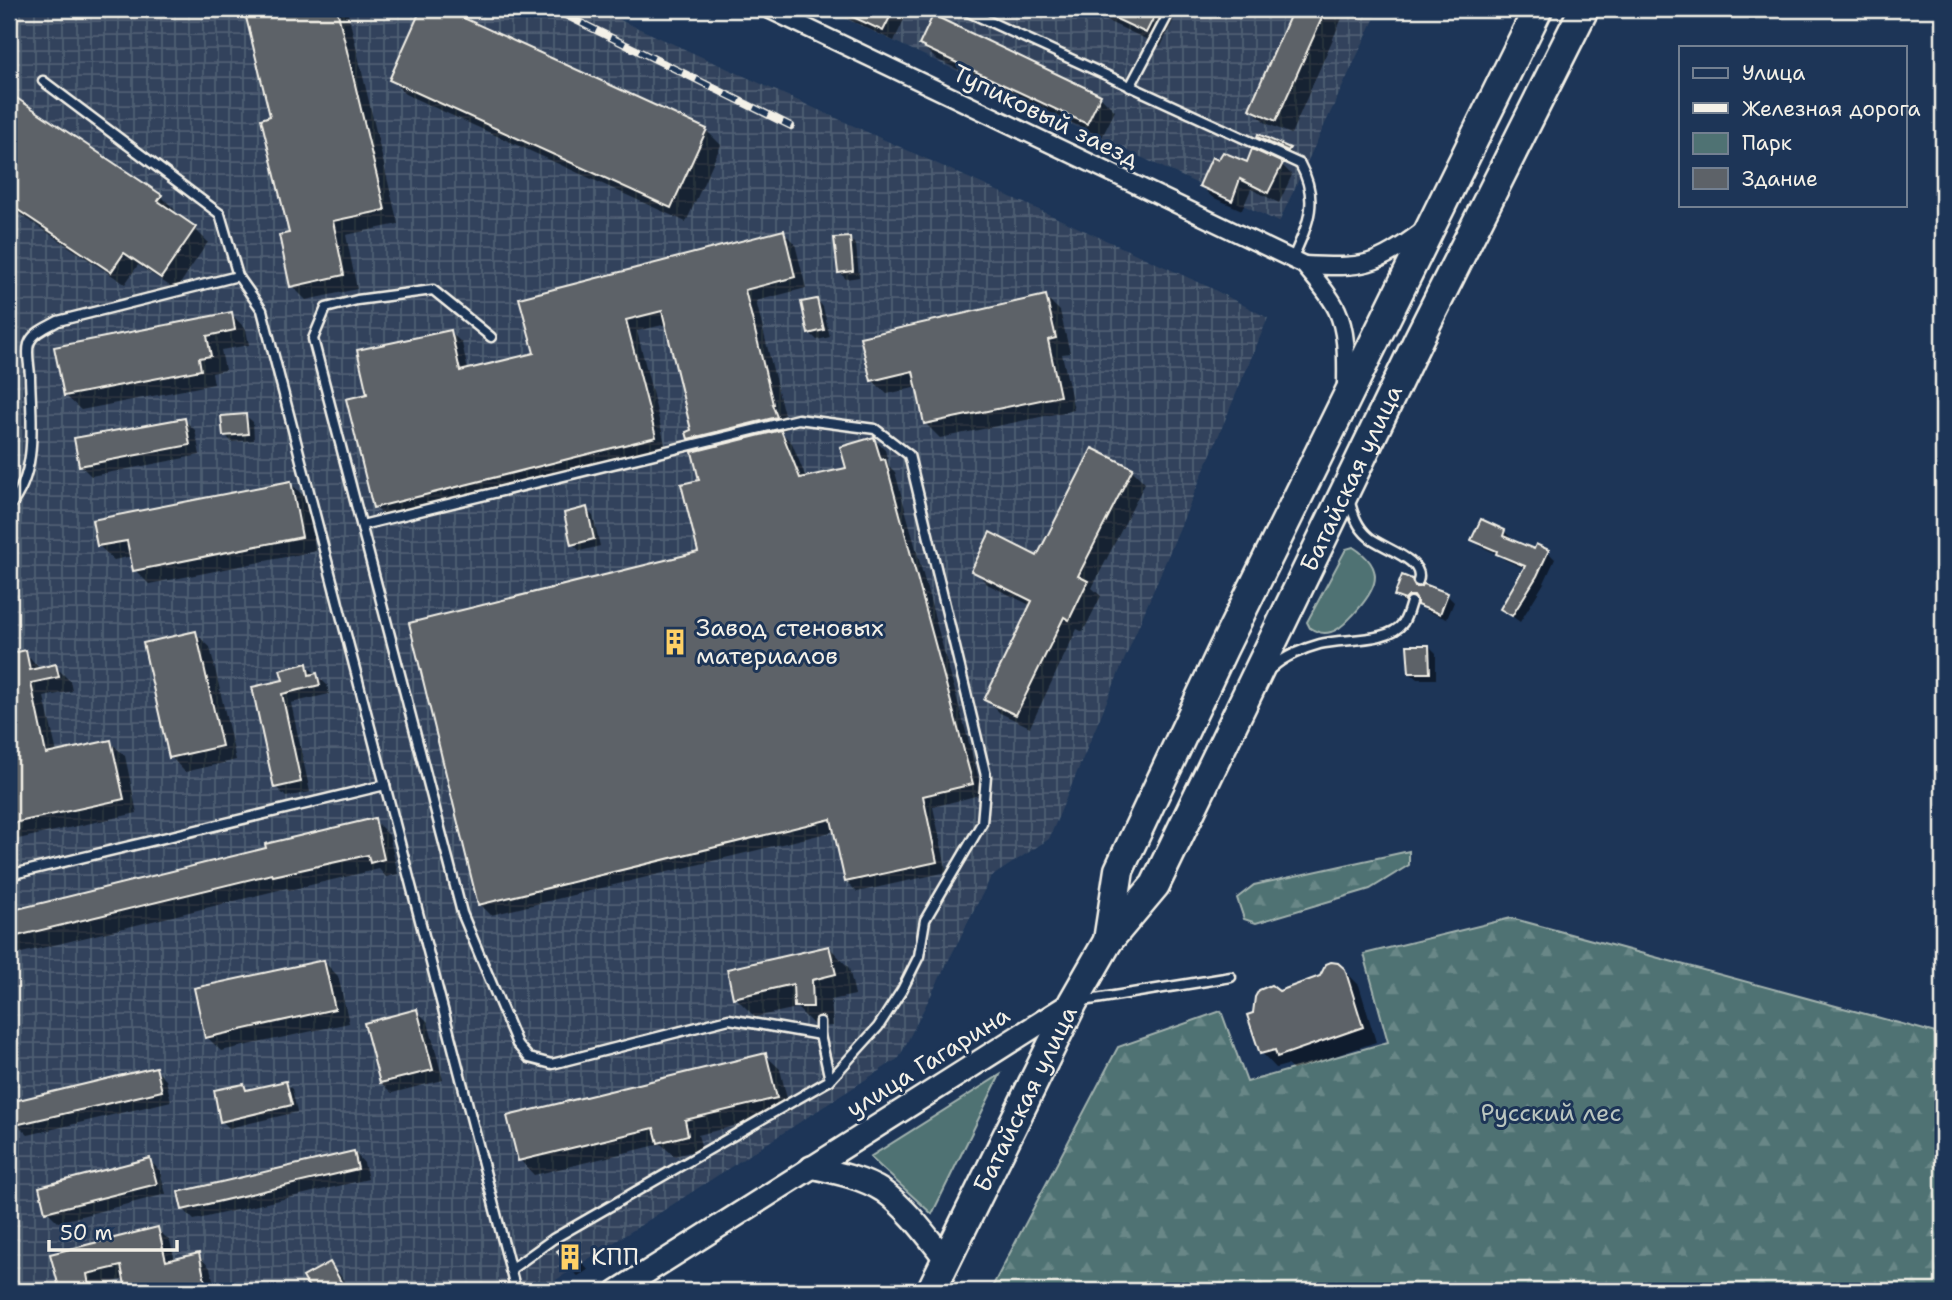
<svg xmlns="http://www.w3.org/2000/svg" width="1952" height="1300" font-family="'Shantell Sans',sans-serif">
<defs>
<pattern id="industrial-grid" width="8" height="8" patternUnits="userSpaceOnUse" patternTransform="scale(1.75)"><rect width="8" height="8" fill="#30425c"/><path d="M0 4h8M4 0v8" fill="none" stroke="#4f5e73"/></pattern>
<pattern id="forest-firs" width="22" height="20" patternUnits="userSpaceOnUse" patternTransform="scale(1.75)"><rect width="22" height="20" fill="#4f7273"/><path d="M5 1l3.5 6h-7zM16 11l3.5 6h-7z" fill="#698787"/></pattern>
</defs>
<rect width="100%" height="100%" fill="#1d3557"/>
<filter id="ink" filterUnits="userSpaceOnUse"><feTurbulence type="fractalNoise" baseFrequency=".0143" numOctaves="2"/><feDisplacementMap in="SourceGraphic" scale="14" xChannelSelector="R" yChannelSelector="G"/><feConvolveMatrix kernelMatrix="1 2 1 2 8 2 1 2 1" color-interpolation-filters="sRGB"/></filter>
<g filter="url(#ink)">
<g fill="url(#industrial-grid)">
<path d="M 9,9 L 596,9 L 1209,287 L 1268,318 L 1049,839 L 991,877 L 899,1058 L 539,1291 L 9,1291 Z"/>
<path d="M 825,9 L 1379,9 L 1279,222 Z"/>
</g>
<g fill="#4f7273" stroke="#a2b2ae" stroke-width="2">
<path d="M 1353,547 C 1388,569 1376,590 1353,615 C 1347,621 1340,630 1331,632 C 1324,634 1316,632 1310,628 L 1307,622 L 1346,549 Z"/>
<path d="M 1000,1075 L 932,1214 L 870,1157 Z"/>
</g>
<g fill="url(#forest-firs)" stroke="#a2b2ae" stroke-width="2">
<path d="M 1409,851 L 1409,865 L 1370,889 L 1256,923 L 1244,919 L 1237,898 L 1254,885 Z"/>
<path d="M 1511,918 L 1943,1035 L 1943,1291 L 990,1291 L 1118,1047 L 1221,1011 L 1247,1082 L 1388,1042 L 1364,954 Z"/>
</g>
<g fill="#0007">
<path d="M 246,9 L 347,9 L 398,224 L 346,235 L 357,289 L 306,300 L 292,286 L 291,235 L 272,117 Z"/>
<path d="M 423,9 L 440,9 L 706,130 L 721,145 L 686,222 L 405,94 L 391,79 Z"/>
<path d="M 827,9 L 906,9 L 908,11 L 894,41 Z"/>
<path d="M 1094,9 L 1179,9 L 1161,46 L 1105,20 Z"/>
<path d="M 1295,9 L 1346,9 L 1291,134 L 1266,123 L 1251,109 Z"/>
<path d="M 921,45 L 1100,96 L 1115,111 L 1102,137 L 936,59 Z"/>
<path d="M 13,98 L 161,196 L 175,210 L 173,214 L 194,228 L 208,242 L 176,290 L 138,265 L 125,284 L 9,207 L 9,105 Z"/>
<path d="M 1259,136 L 1289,150 L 1299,160 L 1270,147 Z"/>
<path d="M 1248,164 L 1282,165 L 1292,175 L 1279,203 L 1251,189 L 1242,210 L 1212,197 L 1201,186 Z"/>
<path d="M 783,232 L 795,244 L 806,288 L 756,301 L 784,415 L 782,416 L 787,429 L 780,431 L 792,443 L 806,478 L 848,469 L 874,439 L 885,450 L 889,466 L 895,472 L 983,794 L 933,807 L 947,872 L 857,892 L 846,881 L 835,831 L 491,915 L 480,904 L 700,553 L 703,451 L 690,438 L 693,431 L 667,324 L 637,331 L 666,448 L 386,518 L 375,507 L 369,395 L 450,332 L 462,343 L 468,371 L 536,354 Z"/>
<path d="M 849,239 L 856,245 L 859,277 L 846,279 L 839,272 Z"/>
<path d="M 1046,297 L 1060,311 L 1070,353 L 1062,354 L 1074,410 L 940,438 L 926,424 L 918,387 L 887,394 L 872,380 Z"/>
<path d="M 817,300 L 823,307 L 830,337 L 817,340 L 810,333 Z"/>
<path d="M 231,314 L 246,329 L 249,345 L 221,350 L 225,370 L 212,373 L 214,384 L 81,410 L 66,396 Z"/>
<path d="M 246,416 L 253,422 L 254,440 L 232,442 L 225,435 Z"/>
<path d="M 184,420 L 195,430 L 200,455 L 91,476 L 80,465 Z"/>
<path d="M 1132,470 L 1145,483 L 1092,588 L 1101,596 L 1083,632 L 1077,629 L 1030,727 L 1000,713 L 986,699 L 1032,606 L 987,584 L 974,570 L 1038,558 Z"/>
<path d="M 290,483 L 305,497 L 316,551 L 149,584 L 135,570 L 132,556 L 114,560 L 99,546 Z"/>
<path d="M 586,509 L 593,516 L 600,546 L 580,551 L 573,544 Z"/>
<path d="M 1504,531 L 1511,538 L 1510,541 L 1534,551 L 1548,552 L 1555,559 L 1544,583 L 1520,622 L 1502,609 L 1526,569 L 1505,560 L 1499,555 L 1480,546 L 1474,539 Z"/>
<path d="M 1411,580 L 1418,588 L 1447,595 L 1454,602 L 1447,619 L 1426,611 L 1419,602 L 1412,606 L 1403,602 L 1396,595 Z"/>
<path d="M 195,633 L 210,647 L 236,760 L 185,772 L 171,757 Z"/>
<path d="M 1429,646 L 1436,653 L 1436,679 L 1417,679 L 1410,673 Z"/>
<path d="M 25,652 L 40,669 L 55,666 L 70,681 L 72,691 L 44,697 L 57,753 L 110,742 L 125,756 L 137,813 L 9,841 L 9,656 Z"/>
<path d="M 306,665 L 327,685 L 329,694 L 291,703 L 310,792 L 286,797 L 276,787 L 254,688 L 285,682 Z"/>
<path d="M 374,820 L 389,835 L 398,874 L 386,877 L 379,869 L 289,890 L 287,888 L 9,956 L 9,913 L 268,850 Z"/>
<path d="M 829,947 L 849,968 L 855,995 L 831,1000 L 833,1026 L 816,1027 L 797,1008 L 755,1017 L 735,997 Z"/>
<path d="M 324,962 L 338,976 L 349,1023 L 221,1051 L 207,1037 Z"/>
<path d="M 1344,970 L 1359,985 L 1376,1042 L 1293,1070 L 1287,1065 L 1276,1068 L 1262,1053 L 1255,1014 L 1279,992 Z"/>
<path d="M 417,1011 L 428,1022 L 443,1080 L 392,1093 L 381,1083 Z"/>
<path d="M 765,1055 L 780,1069 L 790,1112 L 698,1135 L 702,1149 L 674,1156 L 661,1144 L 534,1175 L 520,1160 Z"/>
<path d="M 155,1069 L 166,1080 L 171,1101 L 28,1135 L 17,1124 Z"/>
<path d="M 285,1083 L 292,1089 L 297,1112 L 229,1128 L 222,1121 L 244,1086 L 249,1091 Z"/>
<path d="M 354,1152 L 364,1163 L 368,1179 L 194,1220 L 183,1209 Z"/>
<path d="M 149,1160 L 160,1171 L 166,1194 L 58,1222 L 47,1211 Z"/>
<path d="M 157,1229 L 170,1241 L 175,1261 L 198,1255 L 210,1268 L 216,1291 L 133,1291 L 126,1284 L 125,1279 L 98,1286 L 99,1291 L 58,1291 L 61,1290 L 53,1255 Z"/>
<path d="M 569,1245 L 588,1270 L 578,1276 L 571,1270 Z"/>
<path d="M 330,1264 L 340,1275 L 350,1291 L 313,1291 L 305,1277 Z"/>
</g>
<g fill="#5d6268" stroke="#f4f1e8" stroke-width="2">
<path d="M 244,9 L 337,9 L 385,210 L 333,221 L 344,275 L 290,287 L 279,235 L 289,233 L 261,119 L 270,116 Z"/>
<path d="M 421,9 L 444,9 L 707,129 L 671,208 L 389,80 Z"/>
<path d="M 836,9 L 894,9 L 883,31 Z"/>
<path d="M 1095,9 L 1158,9 L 1146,33 Z"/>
<path d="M 1293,9 L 1326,9 L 1276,121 L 1249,109 Z"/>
<path d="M 933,15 L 1101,95 L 1087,124 L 919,45 Z"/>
<path d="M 9,93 L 162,195 L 158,201 L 196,227 L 161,278 L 124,253 L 111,272 L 9,204 Z"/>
<path d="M 1258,134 L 1290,148 L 1288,151 L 1257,137 Z"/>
<path d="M 1252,149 L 1283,163 L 1268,193 L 1240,179 L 1232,201 L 1199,186 L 1212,157 L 1218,160 L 1223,152 L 1247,162 Z"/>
<path d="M 784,230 L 795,277 L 745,290 L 773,404 L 772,404 L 777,417 L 688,439 L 686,432 L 691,430 L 662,311 L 626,320 L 656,437 L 373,508 L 346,399 L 367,394 L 357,350 L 451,330 L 460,371 L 534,353 L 519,298 Z"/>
<path d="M 850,237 L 853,271 L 838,273 L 834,238 Z"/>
<path d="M 1046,295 L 1056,338 L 1048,340 L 1060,396 L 924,424 L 913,371 L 871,381 L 860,337 Z"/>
<path d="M 817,299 L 824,330 L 808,334 L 801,302 Z"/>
<path d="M 232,312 L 235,330 L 207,336 L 211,356 L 199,358 L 201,370 L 64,396 L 54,347 Z"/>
<path d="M 246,414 L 248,434 L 223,436 L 221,416 Z"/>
<path d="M 185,418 L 190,445 L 79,466 L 74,438 Z"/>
<path d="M 781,430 L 800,478 L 846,468 L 840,447 L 874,437 L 881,460 L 885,459 L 973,784 L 923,796 L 937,862 L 845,882 L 831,819 L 478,905 L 409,623 L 698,552 L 681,484 L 699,480 L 692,452 Z"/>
<path d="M 1092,448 L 1133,468 L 1078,576 L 1088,581 L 1069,620 L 1064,617 L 1016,715 L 984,700 L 1032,601 L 971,571 L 990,532 L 1037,556 Z"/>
<path d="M 291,481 L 302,537 L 133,571 L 127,541 L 97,546 L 92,520 Z"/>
<path d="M 587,507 L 594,539 L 571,545 L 564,513 Z"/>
<path d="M 1481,519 L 1505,530 L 1503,536 L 1534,549 L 1536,544 L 1549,550 L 1537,576 L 1512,616 L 1500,609 L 1525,566 L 1496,554 L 1497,551 L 1471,540 Z"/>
<path d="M 1402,575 L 1412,579 L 1415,587 L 1420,587 L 1424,584 L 1448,593 L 1440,614 L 1417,605 L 1417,600 L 1414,596 L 1409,596 L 1405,600 L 1394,596 Z"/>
<path d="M 196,631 L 222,746 L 169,758 L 143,643 Z"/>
<path d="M 1407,645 L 1429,645 L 1430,673 L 1409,673 Z"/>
<path d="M 26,650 L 30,670 L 56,664 L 59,677 L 31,683 L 46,754 L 111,740 L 124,799 L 9,824 L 9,654 Z"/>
<path d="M 307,663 L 309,675 L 317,673 L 320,685 L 282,694 L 301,782 L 274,788 L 252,687 L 283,680 L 280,670 Z"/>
<path d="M 375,818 L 384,859 L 370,863 L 368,855 L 273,876 L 272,874 L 9,938 L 9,911 L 266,848 L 265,844 Z"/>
<path d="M 829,946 L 836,974 L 812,980 L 813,1007 L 794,1007 L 793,984 L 733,998 L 727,969 Z"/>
<path d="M 324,960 L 335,1009 L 205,1038 L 194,988 Z"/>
<path d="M 1331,962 L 1338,963 L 1345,969 L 1363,1027 L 1277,1057 L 1275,1050 L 1260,1054 L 1247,1015 L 1253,1013 L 1255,997 L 1259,990 L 1271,985 L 1279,991 L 1320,976 L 1326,964 Z"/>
<path d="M 417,1009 L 433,1070 L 380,1083 L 364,1023 Z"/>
<path d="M 766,1053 L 777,1098 L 685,1120 L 688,1135 L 658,1143 L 654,1128 L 518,1161 L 507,1116 Z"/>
<path d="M 156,1067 L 162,1091 L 15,1125 L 10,1102 Z"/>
<path d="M 286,1081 L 292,1105 L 220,1122 L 214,1090 L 244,1084 L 246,1090 Z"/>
<path d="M 354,1151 L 358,1169 L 182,1210 L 178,1192 Z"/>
<path d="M 150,1158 L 157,1184 L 45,1212 L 39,1187 Z"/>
<path d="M 158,1227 L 166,1261 L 199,1253 L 207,1291 L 142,1291 L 140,1283 L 125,1285 L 121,1266 L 87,1274 L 90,1291 L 60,1291 L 50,1254 Z"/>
<path d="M 569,1243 L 582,1262 L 570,1271 L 557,1251 Z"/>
<path d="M 330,1262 L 346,1291 L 311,1291 L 303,1277 Z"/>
</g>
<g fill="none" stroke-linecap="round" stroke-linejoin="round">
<g stroke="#f4f1e8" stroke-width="13">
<g id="lane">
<path d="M 962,9 L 1300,164 C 1320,201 1308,224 1292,260"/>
<path d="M 43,81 L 220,214 L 238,276"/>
<path d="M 1130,87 L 1171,9"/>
<path d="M 491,337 L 433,290 L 357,300 L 326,308 L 313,339 L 462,913 L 517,1044 L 529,1058 L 552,1064 L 729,1019 L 820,1035"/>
<path d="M 1349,499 C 1353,514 1357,527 1369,537 C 1382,548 1426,560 1418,581"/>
<path d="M 9,507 C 39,472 31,420 30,377 C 30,368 26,353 29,344 C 33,332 48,327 58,321 L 238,276 L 262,310 L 516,1291"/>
<path d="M 362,525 L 798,419 L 875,429 L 909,455 L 986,776 L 982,823 L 925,920 L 919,956 L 902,990 L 878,1027 L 830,1080"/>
<path d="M 1272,668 C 1283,657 1305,648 1320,644 C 1342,638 1389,643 1403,623 C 1407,617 1409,608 1411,602"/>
<path d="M 9,875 L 385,785"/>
<path d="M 1083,1001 L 1231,977"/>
<path d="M 510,1270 L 553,1239 L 830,1080 L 820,1035 L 820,1022"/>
</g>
</g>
<g stroke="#f4f1e8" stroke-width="21">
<g id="street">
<path d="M 768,9 L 1304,265 C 1316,280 1329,293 1337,310 C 1348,334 1346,363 1346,388"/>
<path d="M 1304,265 C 1365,268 1374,267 1424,230"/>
</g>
</g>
<g stroke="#f4f1e8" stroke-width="26">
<g id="secondary">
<path d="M 811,1167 C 834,1172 863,1178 883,1191 C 908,1209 927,1236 946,1260"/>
<path d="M 617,1291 L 1073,1002"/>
</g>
</g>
<g stroke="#f4f1e8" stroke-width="33">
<g id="highway">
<path d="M 1108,941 L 1119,870 L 1223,649 L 1538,9"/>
<path id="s1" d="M 931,1291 L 1073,1002 L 1108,941 L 1155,885 L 1419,338 L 1584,9"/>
</g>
</g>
<use href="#lane" stroke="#1d3557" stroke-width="8"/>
<use href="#street" stroke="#1d3557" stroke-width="16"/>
<use href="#secondary" stroke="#1d3557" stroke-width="21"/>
<use href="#highway" stroke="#1d3557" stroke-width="28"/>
<g stroke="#f4f1e8" stroke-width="8">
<path id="rail" d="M 553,9 L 791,126"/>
</g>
<use href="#rail" stroke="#1d3557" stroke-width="5" stroke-dasharray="16" stroke-linecap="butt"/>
</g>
</g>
<defs>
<g id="building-bare" transform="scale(2.1)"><path d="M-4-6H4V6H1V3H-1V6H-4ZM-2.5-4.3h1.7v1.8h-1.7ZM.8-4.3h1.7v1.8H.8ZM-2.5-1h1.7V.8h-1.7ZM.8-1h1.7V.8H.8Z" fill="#ffd166" stroke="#1d3557" stroke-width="2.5" paint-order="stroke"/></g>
</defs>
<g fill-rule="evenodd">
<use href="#building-bare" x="675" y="642"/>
<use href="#building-bare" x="570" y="1257"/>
</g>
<g text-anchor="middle" stroke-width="6" stroke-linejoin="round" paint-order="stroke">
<g font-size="24" fill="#f4f1e8" stroke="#1d3557">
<text transform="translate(1046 116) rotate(26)" y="8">Тупиковый заезд</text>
<text dy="8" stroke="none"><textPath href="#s1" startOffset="917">Батайская улица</textPath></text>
<text transform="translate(928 1062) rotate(-32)" y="8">улица Гагарина</text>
<text dy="8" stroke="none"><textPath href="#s1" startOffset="214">Батайская улица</textPath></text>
</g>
<g font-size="24" fill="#f4f1e8" stroke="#1d3557" text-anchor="start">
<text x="696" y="636">Завод стеновых<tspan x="696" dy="28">материалов</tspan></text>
<text x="591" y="1265">КПП</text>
</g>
<g font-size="24" fill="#bac5bf" stroke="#1d3557">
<text x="1551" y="1121">Русский лес</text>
</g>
</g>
<rect width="1952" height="1300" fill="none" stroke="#1d3557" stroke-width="35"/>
<rect x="18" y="18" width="1917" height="1265" fill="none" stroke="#f4f1e8" stroke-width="2.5" filter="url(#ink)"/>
<rect x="1679" y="46" width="228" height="161" fill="#1d3557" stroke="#738091" stroke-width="2"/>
<rect x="1693" y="68" width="35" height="10" fill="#1d3557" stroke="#738091" stroke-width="2"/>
<text x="1742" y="80" font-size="21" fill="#f4f1e8">Улица</text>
<rect x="1693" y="103" width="35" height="10" fill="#f4f1e8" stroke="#738091" stroke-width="2"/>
<text x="1742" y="116" font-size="21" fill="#f4f1e8">Железная дорога</text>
<rect x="1693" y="133" width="35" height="21" fill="#4f7273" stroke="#738091" stroke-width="2"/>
<text x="1742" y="150" font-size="21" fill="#f4f1e8">Парк</text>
<rect x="1693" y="168" width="35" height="21" fill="#5d6268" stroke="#738091" stroke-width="2"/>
<text x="1742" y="186" font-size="21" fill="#f4f1e8">Здание</text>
<path d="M49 1240v10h128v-10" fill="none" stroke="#f4f1e8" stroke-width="3.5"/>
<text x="60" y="1240" font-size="21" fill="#f4f1e8" stroke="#1d3557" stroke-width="5" paint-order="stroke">50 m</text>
</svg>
